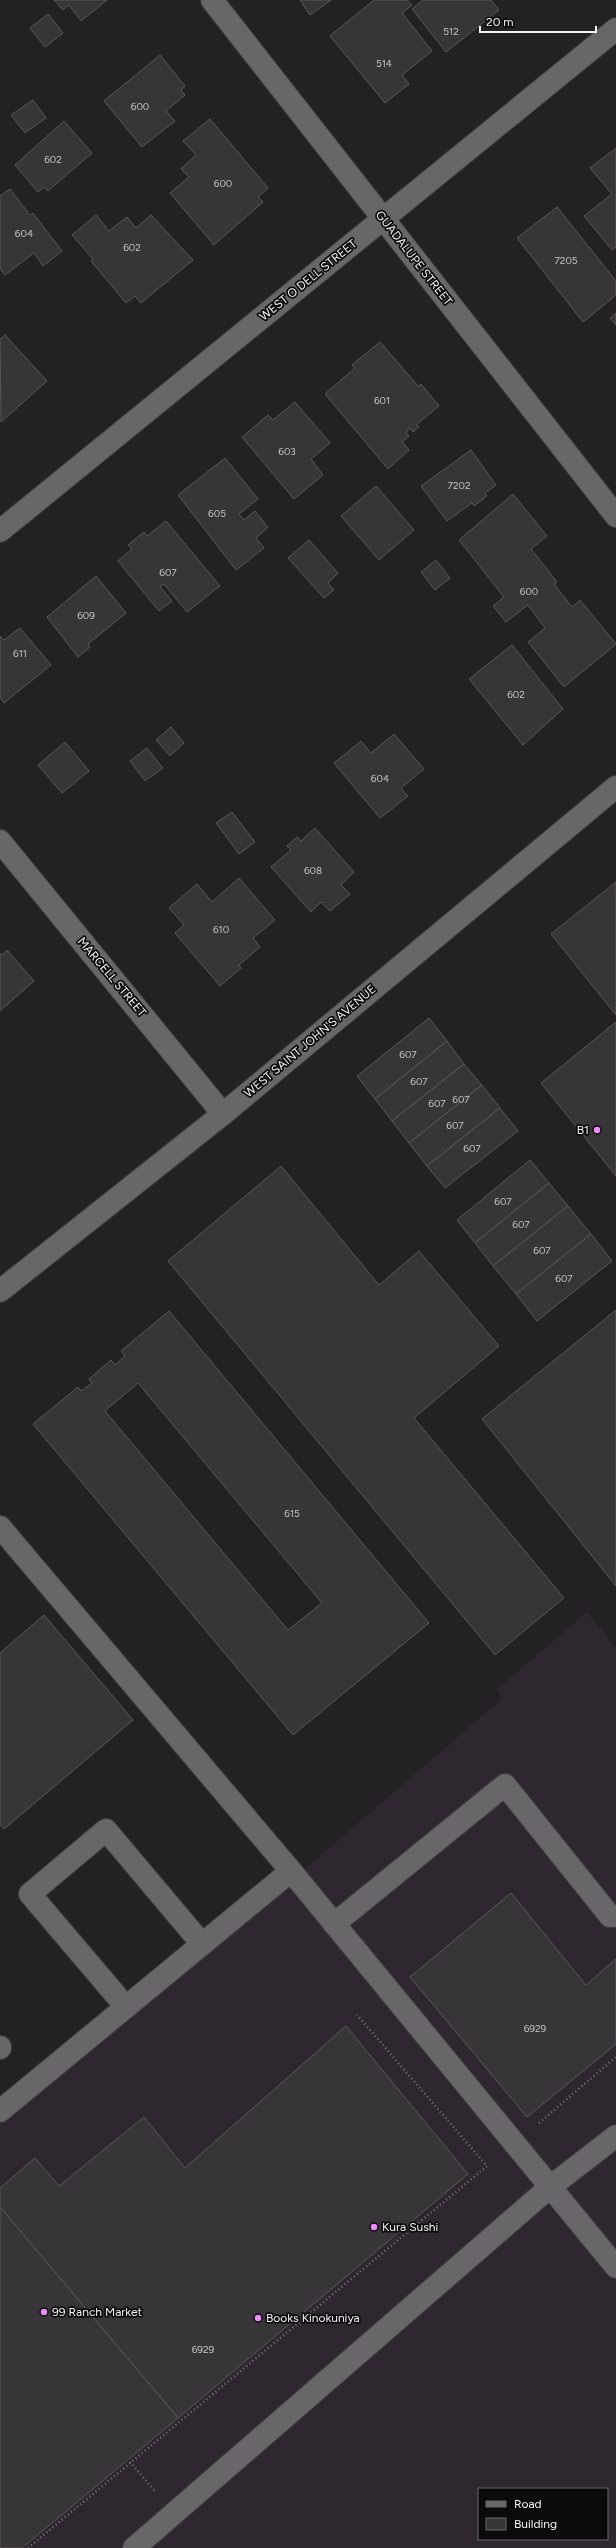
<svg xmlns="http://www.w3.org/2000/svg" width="616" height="2548" font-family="Figtree,sans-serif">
<rect width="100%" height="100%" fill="#232123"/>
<path fill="#2e272f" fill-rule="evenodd" d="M 587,1612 L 616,1648 L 616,2548 L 0,2548 L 0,2124 L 315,1860 L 503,1698 L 496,1690 ZM 479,2489 L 607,2489 L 607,2539 L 479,2539 Z"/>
<g fill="#383539" stroke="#5a575b" fill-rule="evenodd">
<path d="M 54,0 L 107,0 L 81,21 L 69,5 L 63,10 Z"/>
<path d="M 300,0 L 331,0 L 310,15 Z"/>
<path d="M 374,0 L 407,0 L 412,5 L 402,13 L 432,51 L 402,75 L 409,84 L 385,103 L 330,36 Z"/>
<path d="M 423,0 L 491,0 L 499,10 L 446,52 L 412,9 Z"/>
<path d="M 48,14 L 63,33 L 45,47 L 30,28 Z"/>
<path d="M 160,55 L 185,86 L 181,90 L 185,95 L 166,111 L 175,121 L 142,147 L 104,101 Z"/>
<path d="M 33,100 L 46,118 L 25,133 L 11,115 Z"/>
<path d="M 210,119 L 268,188 L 258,197 L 263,202 L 214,245 L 170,193 L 189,177 L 181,169 L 196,155 L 183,141 Z"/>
<path d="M 64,121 L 92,153 L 48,191 L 44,187 L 38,192 L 15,165 Z"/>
<path d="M 616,148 L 616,247 L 612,250 L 584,216 L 612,194 L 590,168 Z"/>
<path d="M 10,189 L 30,215 L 33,213 L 62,251 L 43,266 L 34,253 L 5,275 L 0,269 L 0,196 Z"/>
<path d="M 557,207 L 616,281 L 616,295 L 583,322 L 517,238 Z"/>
<path d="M 96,215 L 109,231 L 127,217 L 136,228 L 151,215 L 193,260 L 141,303 L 135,296 L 126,303 L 91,261 L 93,259 L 72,235 Z"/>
<path d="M 616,313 L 616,325 L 610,318 Z"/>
<path d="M 5,335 L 47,381 L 1,422 L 0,339 Z"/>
<path d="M 380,342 L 419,387 L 421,384 L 439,406 L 416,425 L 419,427 L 413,432 L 410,428 L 406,433 L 409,436 L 402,442 L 409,450 L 388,469 L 325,394 L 355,368 L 352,365 Z"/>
<path d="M 295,402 L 330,443 L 311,459 L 323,475 L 294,499 L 242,437 L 268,415 L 273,420 Z"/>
<path d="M 471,450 L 496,485 L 485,493 L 487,496 L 474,506 L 472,503 L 447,521 L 421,486 Z"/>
<path d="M 225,458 L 258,499 L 239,514 L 244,520 L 255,511 L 268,527 L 256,538 L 264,548 L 236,570 L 178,495 Z"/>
<path d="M 376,486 L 414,530 L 379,560 L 341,516 Z"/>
<path d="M 513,494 L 547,536 L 531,549 L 557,582 L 554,584 L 572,607 L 580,600 L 616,644 L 564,687 L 528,642 L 545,628 L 528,605 L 506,622 L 493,606 L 504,597 L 459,540 Z"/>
<path d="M 166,521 L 220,586 L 187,612 L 164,584 L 160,587 L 172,601 L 159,611 L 118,561 L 132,549 L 128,545 L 144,532 L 147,536 Z"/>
<path d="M 309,540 L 338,573 L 328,583 L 334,590 L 324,598 L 288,558 Z"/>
<path d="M 436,560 L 450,578 L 435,590 L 421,572 Z"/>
<path d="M 96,576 L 126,613 L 88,644 L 90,647 L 78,657 L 47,617 Z"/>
<path d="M 20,628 L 51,665 L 4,703 L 0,697 L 0,636 L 4,640 Z"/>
<path d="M 512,645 L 563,709 L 523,745 L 469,679 Z"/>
<path d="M 171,727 L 184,743 L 170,756 L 156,740 Z"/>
<path d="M 394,734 L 424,769 L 401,788 L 408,796 L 380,818 L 334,763 L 361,741 L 371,753 Z"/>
<path d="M 65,742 L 89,771 L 62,793 L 38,765 Z"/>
<path d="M 147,748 L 163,768 L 145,781 L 130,761 Z"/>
<path d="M 232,812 L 255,842 L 239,854 L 216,823 Z"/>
<path d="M 315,828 L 354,872 L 341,885 L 350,894 L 330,911 L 321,902 L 311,912 L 271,867 L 291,850 L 287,846 L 297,837 L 301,841 Z"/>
<path d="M 239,878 L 275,920 L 253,938 L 260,947 L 239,965 L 241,968 L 220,986 L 175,933 L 184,925 L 169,908 L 197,884 L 212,902 Z"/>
<path d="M 616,882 L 616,1015 L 551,934 Z"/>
<path d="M 7,950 L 34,981 L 0,1011 L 0,953 L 2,955 Z"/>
<path d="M 429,1018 L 447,1041 L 375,1099 L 357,1076 Z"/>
<path d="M 616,1022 L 616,1176 L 541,1083 Z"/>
<path d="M 447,1041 L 464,1064 L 392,1121 L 375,1099 Z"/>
<path d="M 464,1064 L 482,1085 L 409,1143 L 392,1121 Z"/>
<path d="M 482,1085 L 500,1108 L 427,1166 L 409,1143 Z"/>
<path d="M 500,1108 L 518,1131 L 445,1188 L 427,1166 Z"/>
<path d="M 530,1160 L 549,1183 L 475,1243 L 457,1220 Z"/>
<path d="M 281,1166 L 379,1285 L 419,1251 L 499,1346 L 414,1418 L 564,1598 L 495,1655 L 168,1261 Z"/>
<path d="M 549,1183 L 568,1206 L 493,1266 L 475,1243 Z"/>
<path d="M 568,1206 L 591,1234 L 516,1294 L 493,1266 Z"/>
<path d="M 591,1234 L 612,1261 L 537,1321 L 516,1294 Z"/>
<path d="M 616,1310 L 616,1586 L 482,1419 Z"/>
<path d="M 169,1311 L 429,1623 L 293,1735 L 33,1424 L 78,1387 L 81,1391 L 92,1383 L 89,1379 L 111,1360 L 115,1365 L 125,1356 L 121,1351 ZM 138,1383 L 322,1603 L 288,1630 L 105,1411 Z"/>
<path d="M 44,1615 L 133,1720 L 4,1829 L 0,1824 L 0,1653 Z"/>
<path d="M 511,1893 L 586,1985 L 616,1959 L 616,2044 L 527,2117 L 410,1977 Z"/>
<path d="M 346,2026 L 468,2174 L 178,2418 L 0,2207 L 0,2188 L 35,2158 L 59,2186 L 144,2117 L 185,2168 Z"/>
<path d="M 0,2207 L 178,2418 L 22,2548 L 0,2548 Z"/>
</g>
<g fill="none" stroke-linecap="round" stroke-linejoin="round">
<g stroke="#3f3d40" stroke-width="24">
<g id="minor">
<path d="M 212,0 L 616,516"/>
<path d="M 0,531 L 616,29"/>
<path d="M 0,841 L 223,1114"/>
<path d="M 0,1291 L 223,1114 L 616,787"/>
<path d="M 0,1527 L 291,1871 L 616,2267"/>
<path d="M 334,1924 L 505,1785 L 610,1916 L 616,1916"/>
<path d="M 126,2007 L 30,1894 L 106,1830 L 202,1944"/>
<path d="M 0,2047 L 0,2048"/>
<path d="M 0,2111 L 291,1871"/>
<path d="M 134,2548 L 550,2187 L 616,2136"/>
</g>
</g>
<g stroke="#767476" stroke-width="2.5" stroke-dasharray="1 3" stroke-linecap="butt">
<path d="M 539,2123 L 616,2057"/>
<path d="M 130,2462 L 154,2490"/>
<path d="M 28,2548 L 487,2166 L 357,2015"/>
</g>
<use href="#minor" stroke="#696669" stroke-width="22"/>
</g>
<g fill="#ec8cfa" stroke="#0c0b0c" stroke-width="1.5">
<circle cx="597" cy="1130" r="4"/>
<circle cx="374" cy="2227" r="4"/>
<circle cx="44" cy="2312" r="4"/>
<circle cx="258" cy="2318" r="4"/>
</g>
<g text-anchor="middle" stroke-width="3.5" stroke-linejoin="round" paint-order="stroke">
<g font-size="10" fill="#c6c4c6">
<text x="451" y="35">512</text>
<text x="384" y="67">514</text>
<text x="140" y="110">600</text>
<text x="53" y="163">602</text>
<text x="223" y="187">600</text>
<text x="24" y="237">604</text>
<text x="132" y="251">602</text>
<text x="566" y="264">7205</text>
<text x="382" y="404">601</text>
<text x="287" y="455">603</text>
<text x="459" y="489">7202</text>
<text x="217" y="517">605</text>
<text x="168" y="576">607</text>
<text x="529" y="595">600</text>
<text x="86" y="619">609</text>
<text x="20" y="657">611</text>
<text x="516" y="698">602</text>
<text x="380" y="782">604</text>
<text x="313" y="874">608</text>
<text x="221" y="933">610</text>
<text x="408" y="1058">607</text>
<text x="419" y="1085">607</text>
<text x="461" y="1103">607</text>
<text x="437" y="1107">607</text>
<text x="455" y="1129">607</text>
<text x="472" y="1152">607</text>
<text x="503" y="1205">607</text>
<text x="521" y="1228">607</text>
<text x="542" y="1254">607</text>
<text x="564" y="1282">607</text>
<text x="292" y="1517">615</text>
<text x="535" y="2032">6929</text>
<text x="203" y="2353">6929</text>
</g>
<g font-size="12" fill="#f5f3f5" stroke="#0c0b0c">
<text transform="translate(414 258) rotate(52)" y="4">GUADALUPE STREET</text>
<text transform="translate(308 280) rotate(-39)" y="4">WEST O DELL STREET</text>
<text transform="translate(112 977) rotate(50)" y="4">MARCELL STREET</text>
<text transform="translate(310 1041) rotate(-40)" y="4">WEST SAINT JOHN'S AVENUE</text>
</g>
<g font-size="12" fill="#f5f3f5" stroke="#0c0b0c" text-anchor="start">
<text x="589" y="1134" text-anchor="end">B1</text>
<text x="382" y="2231">Kura Sushi</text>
<text x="52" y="2316">99 Ranch Market</text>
<text x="266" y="2322">Books Kinokuniya</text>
</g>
</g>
<rect x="478" y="2488" width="130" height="52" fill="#0c0b0c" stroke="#696869"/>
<rect x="486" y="2501" width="20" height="6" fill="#696669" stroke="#696869"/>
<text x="514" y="2508" font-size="12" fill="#f5f3f5">Road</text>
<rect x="486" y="2518" width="20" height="12" fill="#383539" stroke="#696869"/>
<text x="514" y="2528" font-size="12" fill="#f5f3f5">Building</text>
<path d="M480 26v6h116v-6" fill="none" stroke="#f5f3f5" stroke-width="2"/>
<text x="486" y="26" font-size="12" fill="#f5f3f5" stroke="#0c0b0c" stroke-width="3" paint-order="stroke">20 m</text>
</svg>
